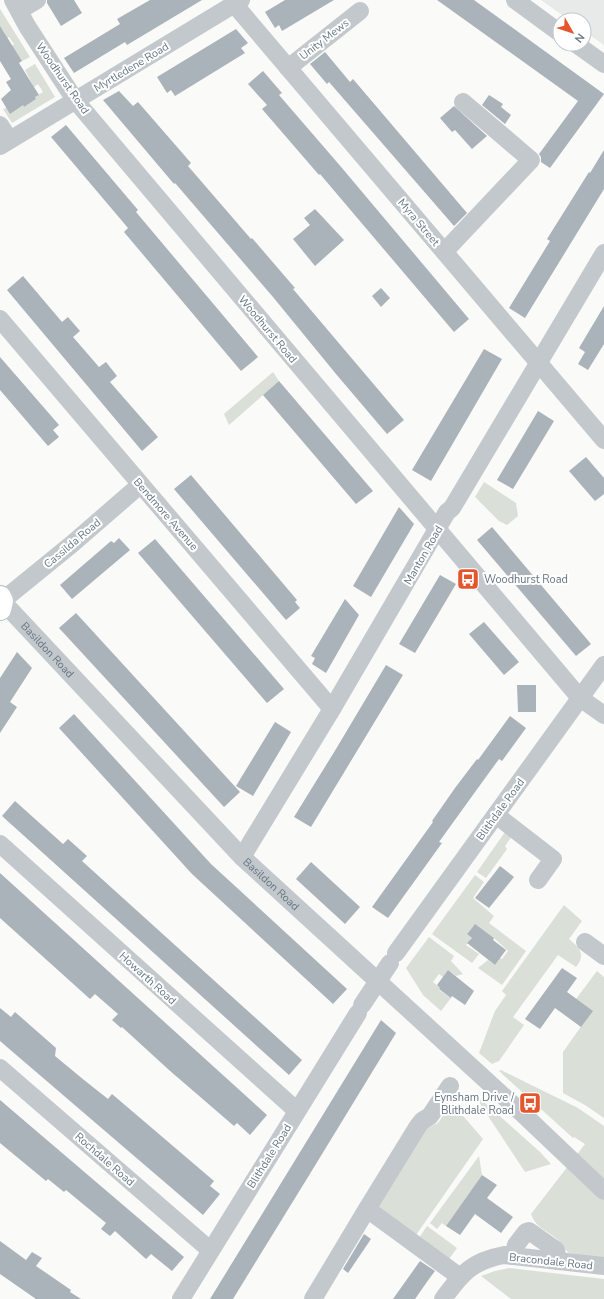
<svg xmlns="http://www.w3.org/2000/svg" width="604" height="1299" font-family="'Nunito Sans',sans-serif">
<rect width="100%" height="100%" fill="#fafaf8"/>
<path fill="#e8e9e9" d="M 541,0 L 604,0 L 604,45 L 584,31 L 584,20 L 569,20 Z"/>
<g fill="#dadfd7">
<path d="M 0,9 L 30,57 L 22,61 L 12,46 L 14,44 L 9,37 L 7,38 L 3,30 L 0,32 Z"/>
<path d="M 35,64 L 55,97 L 12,123 L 3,109 L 22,103 L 24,107 L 36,99 L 35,97 L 43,92 L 38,84 L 34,87 L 25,70 Z"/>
<path d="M 273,372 L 279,381 L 229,425 L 224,414 Z"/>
<path d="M 484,482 L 516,503 L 518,516 L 507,525 L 499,521 L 475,497 Z"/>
<path d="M 505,832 L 512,836 L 505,846 L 507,849 L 486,878 L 477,872 Z"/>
<path d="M 475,875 L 484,882 L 473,898 L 494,916 L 489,923 L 526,951 L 502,985 L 478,968 L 488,960 L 495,965 L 500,958 L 502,959 L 508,951 L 494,938 L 483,930 L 481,932 L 473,926 L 467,934 L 472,938 L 466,945 L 479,954 L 472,963 L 432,934 Z"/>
<path d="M 564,905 L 582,921 L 569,939 C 580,948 586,955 576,967 L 558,955 L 513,1017 L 524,1025 L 499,1061 L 492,1064 L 479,1053 L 495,1011 L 506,995 L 502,991 Z"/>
<path d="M 429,937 L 454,956 L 451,961 L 463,974 L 456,976 L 448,970 L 443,977 L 439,974 L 433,982 L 440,988 L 439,990 L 451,998 L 441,1011 L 423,995 L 406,968 Z"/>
<path d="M 597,971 L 604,977 L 604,1118 L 585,1105 L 563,1093 L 563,1052 L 592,1011 L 576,999 Z"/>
<path d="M 501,1070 L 578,1108 L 604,1126 L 604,1259 L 569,1253 C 565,1250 563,1245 559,1241 C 548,1230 536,1229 531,1214 L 585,1144 L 574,1137 L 573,1138 L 499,1071 Z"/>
<path d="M 476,1095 L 540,1152 L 551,1164 L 525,1172 L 475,1096 Z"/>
<path d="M 452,1103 L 483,1139 L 416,1235 L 379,1208 L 378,1203 L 423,1130 L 438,1123 Z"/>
<path d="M 479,1156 L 482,1175 L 446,1226 L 442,1223 L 437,1229 L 430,1223 Z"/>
<path d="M 427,1226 L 457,1248 L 449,1259 L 419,1238 Z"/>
<path d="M 509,1268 L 604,1279 L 604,1299 L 511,1299 L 481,1276 L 495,1271 Z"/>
</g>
<g fill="#aab3b9">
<path d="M 47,0 L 74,0 L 82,13 L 61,26 L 47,3 Z"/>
<path d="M 150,0 L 202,0 L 127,45 L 125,42 L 74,73 L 64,58 L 120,24 L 117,19 Z"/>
<path d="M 285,0 L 334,0 L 282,31 L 279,25 L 275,28 L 265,12 Z"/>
<path d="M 437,0 L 474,0 L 604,94 L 550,168 L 541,162 L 541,157 L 539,154 L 578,101 Z"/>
<path d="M 0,26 L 22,61 L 19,63 L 39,95 L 35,97 L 36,99 L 24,107 L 23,105 L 10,114 L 1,99 L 11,90 L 6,82 L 11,79 L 0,61 Z"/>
<path d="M 236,29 L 248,43 L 241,48 L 245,53 L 175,96 L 171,90 L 167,93 L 157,77 Z"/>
<path d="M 325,52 L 350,82 L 353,79 L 467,213 L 454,226 L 329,82 L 327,84 L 310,64 Z"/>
<path d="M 263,71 L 282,93 L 279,95 L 342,168 L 469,319 L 454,332 L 320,174 L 319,175 L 262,109 L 267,105 L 248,84 Z"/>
<path d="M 119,91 L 133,106 L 138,102 L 191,163 L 188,166 L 251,239 L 252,238 L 295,288 L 293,289 L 404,420 L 387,434 L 336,374 L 273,297 L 175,183 L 174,184 L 103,100 Z"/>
<path d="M 489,95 L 503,104 L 501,107 L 511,115 L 505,124 L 482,105 Z"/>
<path d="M 454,106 L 487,136 L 472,149 L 455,130 L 452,132 L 440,118 Z"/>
<path d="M 66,125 L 138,210 L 136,212 L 258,357 L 241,371 L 124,232 L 128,228 L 51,137 Z"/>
<path d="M 604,150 L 604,189 L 525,318 L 509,308 L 550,241 L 547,239 L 589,172 L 590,173 Z"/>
<path d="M 315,209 L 344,240 L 315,266 L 293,239 L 310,225 L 304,218 Z"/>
<path d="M 23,276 L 62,322 L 68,317 L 80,331 L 73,337 L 99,367 L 106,362 L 117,376 L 110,382 L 158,437 L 142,451 L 7,290 Z"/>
<path d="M 381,288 L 390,298 L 381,307 L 372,296 Z"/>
<path d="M 604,306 L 604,344 L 588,370 L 578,364 L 585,352 L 579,348 Z"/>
<path d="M 484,349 L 502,359 L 431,481 L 412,470 Z"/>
<path d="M 0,357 L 59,425 L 53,430 L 59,437 L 48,446 L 0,390 Z"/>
<path d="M 279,381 L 373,491 L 356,504 L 263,395 Z"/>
<path d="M 538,411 L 554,421 L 513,489 L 497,480 Z"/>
<path d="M 586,457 L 604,478 L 604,494 L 595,501 L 569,471 Z"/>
<path d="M 191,475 L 297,600 L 295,602 L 300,608 L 286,620 L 174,489 Z"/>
<path d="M 399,507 L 414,524 L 371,597 L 353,586 Z"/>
<path d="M 492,527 L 591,644 L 576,656 L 477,540 Z"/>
<path d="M 119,538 L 130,550 L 72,599 L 60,585 L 111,541 L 114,543 Z"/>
<path d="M 155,539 L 284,689 L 267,703 L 138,553 Z"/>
<path d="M 440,575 L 456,584 L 415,653 L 399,644 Z"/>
<path d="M 345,599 L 359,615 L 326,673 L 312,664 L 315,658 L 311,656 Z"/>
<path d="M 76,613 L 240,792 L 224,807 L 59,628 Z"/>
<path d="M 484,622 L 519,662 L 504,675 L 469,634 Z"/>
<path d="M 17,652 L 32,668 L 10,702 L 17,707 L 0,733 L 0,678 Z"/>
<path d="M 386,665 L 403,675 L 311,827 L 294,817 L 336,749 Z"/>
<path d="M 517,685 L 536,685 L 536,712 L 518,712 Z"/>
<path d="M 74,714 L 211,864 L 347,989 L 333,1004 L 192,874 L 59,728 Z"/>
<path d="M 510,716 L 526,728 L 502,761 L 499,759 L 470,799 L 439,842 L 442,843 L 388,918 L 372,907 L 433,822 L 432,821 L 455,788 L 477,759 L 478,760 Z"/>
<path d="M 275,722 L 291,732 L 253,796 L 236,786 Z"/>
<path d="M 15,801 L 63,844 L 68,839 L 87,856 L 82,861 L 302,1060 L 289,1075 L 2,816 Z"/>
<path d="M 311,862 L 360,907 L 345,924 L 296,879 Z"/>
<path d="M 500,866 L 514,877 L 489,908 L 475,898 Z"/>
<path d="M 0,873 L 267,1115 L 250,1135 L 237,1123 L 234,1126 L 169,1070 L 122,1027 L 121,1028 L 112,1020 L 118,1014 L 95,994 L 90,999 L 0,918 Z"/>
<path d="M 475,924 L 494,938 L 493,940 L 506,950 L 495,965 L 467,943 L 472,938 L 467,934 Z"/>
<path d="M 562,968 L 577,978 L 567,992 L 593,1011 L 581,1027 L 555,1008 L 540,1029 L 525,1019 Z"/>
<path d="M 448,970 L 474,991 L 465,1005 L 452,996 L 451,998 L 439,989 L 440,988 L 437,985 Z"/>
<path d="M 0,1008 L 11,1017 L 15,1012 L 56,1048 L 55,1056 L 84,1080 L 108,1099 L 112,1094 L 214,1181 L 210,1186 L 220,1194 L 203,1215 L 0,1041 Z"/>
<path d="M 381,1020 L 396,1033 L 308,1177 L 233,1299 L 210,1299 Z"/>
<path d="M 0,1100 L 184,1257 L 172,1271 L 151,1254 L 146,1259 L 115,1231 L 110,1236 L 101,1229 L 106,1223 L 66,1190 L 64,1192 L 48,1179 L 46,1181 L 0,1143 Z"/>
<path d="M 482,1175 L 497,1185 L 487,1198 L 513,1217 L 501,1233 L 475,1214 L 460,1235 L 446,1226 Z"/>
<path d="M 364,1234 L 371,1239 L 348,1273 L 343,1269 Z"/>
<path d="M 0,1241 L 26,1260 L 32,1252 L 42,1258 L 36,1266 L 71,1290 L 70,1292 L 81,1299 L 36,1299 L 0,1274 Z"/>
<path d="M 420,1261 L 435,1271 L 429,1279 L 415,1299 L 393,1299 Z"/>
</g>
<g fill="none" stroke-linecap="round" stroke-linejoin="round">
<g stroke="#b5babe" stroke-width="24">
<path id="major" d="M 0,597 L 2,601 L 0,609"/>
</g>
<g stroke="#c3c8cc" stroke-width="18">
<path d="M 13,0 L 27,26 L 75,100 L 580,698 L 604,715"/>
<path d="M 515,0 L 560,33"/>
<path d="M 234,4 L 604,440"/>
<path d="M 20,10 L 37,0"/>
<path d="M 576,44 L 604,64"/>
<path d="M 288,68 L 360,11"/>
<path d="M 0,125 L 9,139"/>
<path d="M 0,146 L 241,0"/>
<path d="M 445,251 L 531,160 L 463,102"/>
<path d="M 0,319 L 332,709"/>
<path id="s1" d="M 140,485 L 72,544 L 2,601 L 242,857 L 523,1114 L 604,1191"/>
<path d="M 496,815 L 553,859 L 538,880"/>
<path d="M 0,844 L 297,1111"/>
<path d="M 242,857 L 332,709 L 447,512 L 452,508 L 604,253"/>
<path d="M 585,942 L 604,956"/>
<path d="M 396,953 L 604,665"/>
<path d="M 362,1005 L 390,963"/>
<path d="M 0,1068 L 210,1250"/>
<path d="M 450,1086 L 430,1116 L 422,1121 L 418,1126 L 367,1209 L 460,1277"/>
<path d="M 513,1256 L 516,1245 L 526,1232 L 529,1231 L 556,1250 L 558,1261"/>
<path d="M 181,1299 L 358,1013"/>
<path d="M 313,1299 L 367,1209"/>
<path d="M 443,1299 C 462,1273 472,1261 504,1255 L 604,1266"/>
</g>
<use href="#major" stroke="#fff" stroke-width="22"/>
</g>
<defs>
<g id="bus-square" transform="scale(1.15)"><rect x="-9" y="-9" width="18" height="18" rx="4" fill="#e4572e" stroke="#fff"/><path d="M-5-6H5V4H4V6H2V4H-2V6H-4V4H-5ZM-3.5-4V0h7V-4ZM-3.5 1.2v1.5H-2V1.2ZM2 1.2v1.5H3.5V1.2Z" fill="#fff"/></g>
</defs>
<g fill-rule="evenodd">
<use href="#bus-square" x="468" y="579"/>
<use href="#bus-square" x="530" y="1103"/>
</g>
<g text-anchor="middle" stroke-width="4" stroke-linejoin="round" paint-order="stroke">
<g font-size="11" fill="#657683" stroke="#fff">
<text transform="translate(324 39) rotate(-38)" y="4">Unity Mews</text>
<text transform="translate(131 67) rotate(-31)" y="4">Myrtledene Road</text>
<text transform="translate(63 78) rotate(55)" y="4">Woodhurst Road</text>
<text transform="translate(419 222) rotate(50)" y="4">Myra Street</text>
<text transform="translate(268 329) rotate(50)" y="4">Woodhurst Road</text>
<text transform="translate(166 514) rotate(49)" y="4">Bendmore Avenue</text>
<text transform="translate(72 543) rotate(-40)" y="4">Cassilda Road</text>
<text transform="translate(423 555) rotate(-60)" y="4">Manton Road</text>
<text dy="4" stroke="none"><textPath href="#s1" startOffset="247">Basildon Road</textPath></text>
<text transform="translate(500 809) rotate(-54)" y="4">Blithdale Road</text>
<text dy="4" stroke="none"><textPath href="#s1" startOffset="571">Basildon Road</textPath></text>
<text transform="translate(148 978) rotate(42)" y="4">Howarth Road</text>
<text transform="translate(269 1156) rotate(-58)" y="4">Blithdale Road</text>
<text transform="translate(105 1159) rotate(41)" y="4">Rochdale Road</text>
<text transform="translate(551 1261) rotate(6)" y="4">Bracondale Road</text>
</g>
<g font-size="11" fill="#657683" stroke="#fff" text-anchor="start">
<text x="484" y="583">Woodhurst Road</text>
<text x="514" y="1101" text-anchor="end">Eynsham Drive /<tspan x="514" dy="13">Blithdale Road</tspan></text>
</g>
</g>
<g transform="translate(572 32) rotate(129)"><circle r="19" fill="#ffffff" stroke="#c1c8cd"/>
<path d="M0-3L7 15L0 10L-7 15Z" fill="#e4572e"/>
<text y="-6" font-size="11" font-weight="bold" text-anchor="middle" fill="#657683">N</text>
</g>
</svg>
